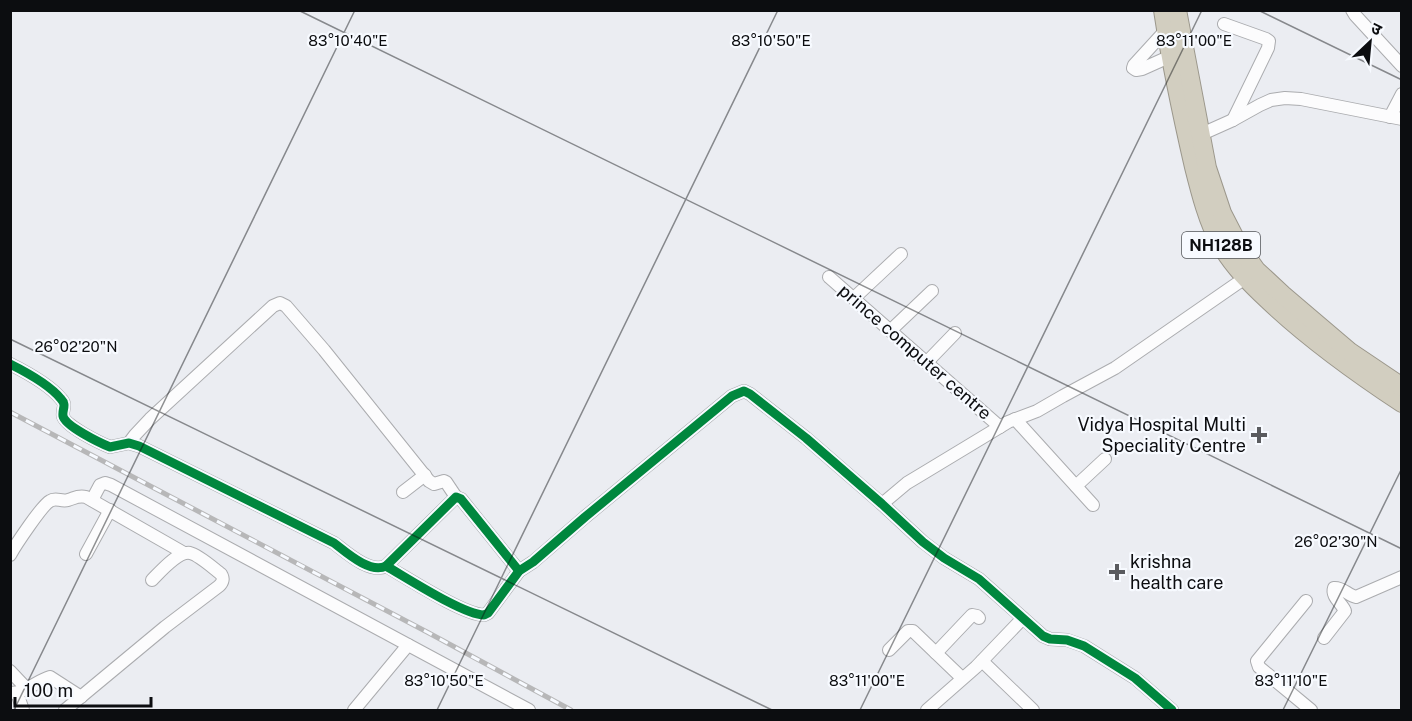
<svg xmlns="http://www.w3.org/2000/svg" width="1412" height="721" font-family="'Public Sans','Noto Sans Devanagari',sans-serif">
<rect width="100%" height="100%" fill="#ebedf2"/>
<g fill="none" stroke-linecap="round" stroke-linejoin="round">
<g stroke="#abacaf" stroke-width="14">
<g id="minor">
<path d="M 1352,10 L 1355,15 L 1402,66"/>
<path d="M 1224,24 L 1266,39 L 1269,41 L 1268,48 L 1233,120"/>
<path d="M 1166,30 L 1134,65 L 1133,68 L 1136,70 L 1142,69 L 1171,56"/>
<path d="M 1390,117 L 1402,94"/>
<path d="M 1195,137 L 1233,120 L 1260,105 L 1271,100 L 1285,98 L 1301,99 L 1402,119"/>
<path d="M 829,277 L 1000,427"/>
<path d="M 854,298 L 901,254"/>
<path d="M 891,330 L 932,291"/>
<path d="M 927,362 L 955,333"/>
<path d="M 10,364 C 26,372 50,385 61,399 C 67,405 62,409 63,416 C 65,426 100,443 110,447 L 129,443 L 139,446 L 334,543 C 347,553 370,574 386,566 L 456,497 L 461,499 L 519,571"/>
<path d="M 1015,419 L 1093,505"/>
<path d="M 129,443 L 135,435 L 150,419 L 273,306 L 280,303 L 286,306 L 324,350 L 429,481 L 434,484 L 444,481 L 446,482 L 456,497"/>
<path d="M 1076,486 L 1105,459"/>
<path d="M 403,492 L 425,475"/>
<path d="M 92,500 L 100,485 L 105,483 L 111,485 L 529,710"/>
<path d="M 882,504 L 907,483 L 922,474 L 1008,422 L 1037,411 L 1063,396 L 1115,368 L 1245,278"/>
<path d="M 86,554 L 110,510"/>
<path d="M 10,555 C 15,546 42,505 50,501 C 56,497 61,502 68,500 C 75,498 78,495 86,497 L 184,553"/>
<path d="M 386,566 C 407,578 464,615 484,615 L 488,613 L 519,571 L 533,562 L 585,517 L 732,396 L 744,391 L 750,394 L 806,438 L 882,504 L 923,542 L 944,558 L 979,579 L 1043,636 L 1050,639 L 1067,640 L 1084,646 L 1135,678 L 1172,710"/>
<path d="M 1306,601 L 1257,661 L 1259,667 L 1311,710"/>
<path d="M 1324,638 L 1345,611 C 1342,603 1331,597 1334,588 C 1342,587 1348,595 1356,597 L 1402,577"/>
<path d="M 889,650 L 908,631 L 913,631 L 962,678"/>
<path d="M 936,653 L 972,615 L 977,616 L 979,618"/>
<path d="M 982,661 L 1033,710"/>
<path d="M 10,671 L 27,689"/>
<path d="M 10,693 C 26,693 36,681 50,677 L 81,697"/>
<path d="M 17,693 L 23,710"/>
<path d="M 65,710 L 165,627 L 219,586 C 223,582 224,579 221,574 C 213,568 199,555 190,553 C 178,551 160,572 152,580"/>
<path d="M 354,710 L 408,645"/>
<path d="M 927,710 L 976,667 L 1023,618"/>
</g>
</g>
<g stroke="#9b978b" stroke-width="20">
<g id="highway">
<path d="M 1163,10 C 1171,63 1182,115 1194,167 C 1200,191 1208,223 1221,245 C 1233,266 1250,283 1268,300 C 1309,339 1355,372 1402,403"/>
<path d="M 1177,10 L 1207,168 L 1222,213 L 1239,246 L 1256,270 L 1283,295 L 1350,352 L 1402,387"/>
</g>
</g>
<use href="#minor" stroke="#fcfcfd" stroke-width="12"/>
<use href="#highway" stroke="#d2cec0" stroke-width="18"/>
<g stroke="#b7b7b8" stroke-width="5">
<path id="rail" d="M 10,412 L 427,632 L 571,710"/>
</g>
<use href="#rail" stroke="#f7faff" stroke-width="3" stroke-dasharray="9" stroke-linecap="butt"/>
<g stroke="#f7faff" stroke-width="13">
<g id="cycleway">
<path d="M 10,364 C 26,372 50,385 61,399 C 67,405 62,409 63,416 C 65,426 100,443 110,447 L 129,443 L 139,446 L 334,543 C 347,553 370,574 386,566 L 456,497 L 461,499 L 519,571"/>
<path d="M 386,566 C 407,578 464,615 484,615 L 488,613 L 519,571 L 533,562 L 585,517 L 732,396 L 744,391 L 750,394 L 806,438 L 882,504 L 923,542 L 944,558 L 979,579 L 1043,636 L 1050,639 L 1067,640 L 1084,646 L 1135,678 L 1172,710"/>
</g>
</g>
<use href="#cycleway" stroke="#00873e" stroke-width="9"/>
</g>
<path fill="none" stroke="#0c0d10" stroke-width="1.5" stroke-opacity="0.45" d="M 298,10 L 1402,549M 1258,10 L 1402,80M 10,339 L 772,710M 14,710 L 355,10M 437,710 L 778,10M 860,710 L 1202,10M 1283,710 L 1402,468"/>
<g fill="#5a5b5f" stroke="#f7faff" stroke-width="2">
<path d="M1256 426h6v6h6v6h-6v6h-6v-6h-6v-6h6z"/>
<path d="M1114 563h6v6h6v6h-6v6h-6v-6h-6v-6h6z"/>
</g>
<g text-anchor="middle" stroke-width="4.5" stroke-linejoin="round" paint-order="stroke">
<rect fill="#f7faff" stroke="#525458" stroke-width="1.5" x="1182" y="232" width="78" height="26" rx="4.5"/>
<g font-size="16" font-weight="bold" fill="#0c0d10">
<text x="1221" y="251">NH128B</text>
</g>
<g font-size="18" fill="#0c0d10" stroke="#f7faff">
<text transform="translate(915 352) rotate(41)" y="6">prince computer centre</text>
</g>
<g font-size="18" fill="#0c0d10" stroke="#f7faff" text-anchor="end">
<text x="1246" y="431">Vidya Hospital Multi<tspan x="1246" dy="21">Speciality Centre</tspan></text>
<text x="1130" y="568" text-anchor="start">krishna<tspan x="1130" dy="21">health care</tspan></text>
</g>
</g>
<g font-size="15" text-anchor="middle" fill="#0c0d10" stroke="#f7faff" stroke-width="4.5" stroke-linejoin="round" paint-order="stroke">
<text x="348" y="46">83°10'40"E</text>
<text x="771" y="46">83°10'50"E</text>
<text x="1194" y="46">83°11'00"E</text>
<text x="76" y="352">26°02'20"N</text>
<text x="1336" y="547">26°02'30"N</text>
<text x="444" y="686">83°10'50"E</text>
<text x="867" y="686">83°11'00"E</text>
<text x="1291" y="686">83°11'10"E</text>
</g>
<rect width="1412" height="721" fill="none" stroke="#0c0d10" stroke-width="24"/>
<g transform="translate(1370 42) rotate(26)" stroke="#f7faff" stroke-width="4.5" paint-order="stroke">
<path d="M0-4.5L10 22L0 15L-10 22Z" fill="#0c0d10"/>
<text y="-9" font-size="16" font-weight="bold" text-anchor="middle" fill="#0c0d10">उ</text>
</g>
<path d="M15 697v9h136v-9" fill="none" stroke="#0c0d10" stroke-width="3"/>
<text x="24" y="697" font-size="18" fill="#0c0d10" stroke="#f7faff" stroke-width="4.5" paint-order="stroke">100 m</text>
</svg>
